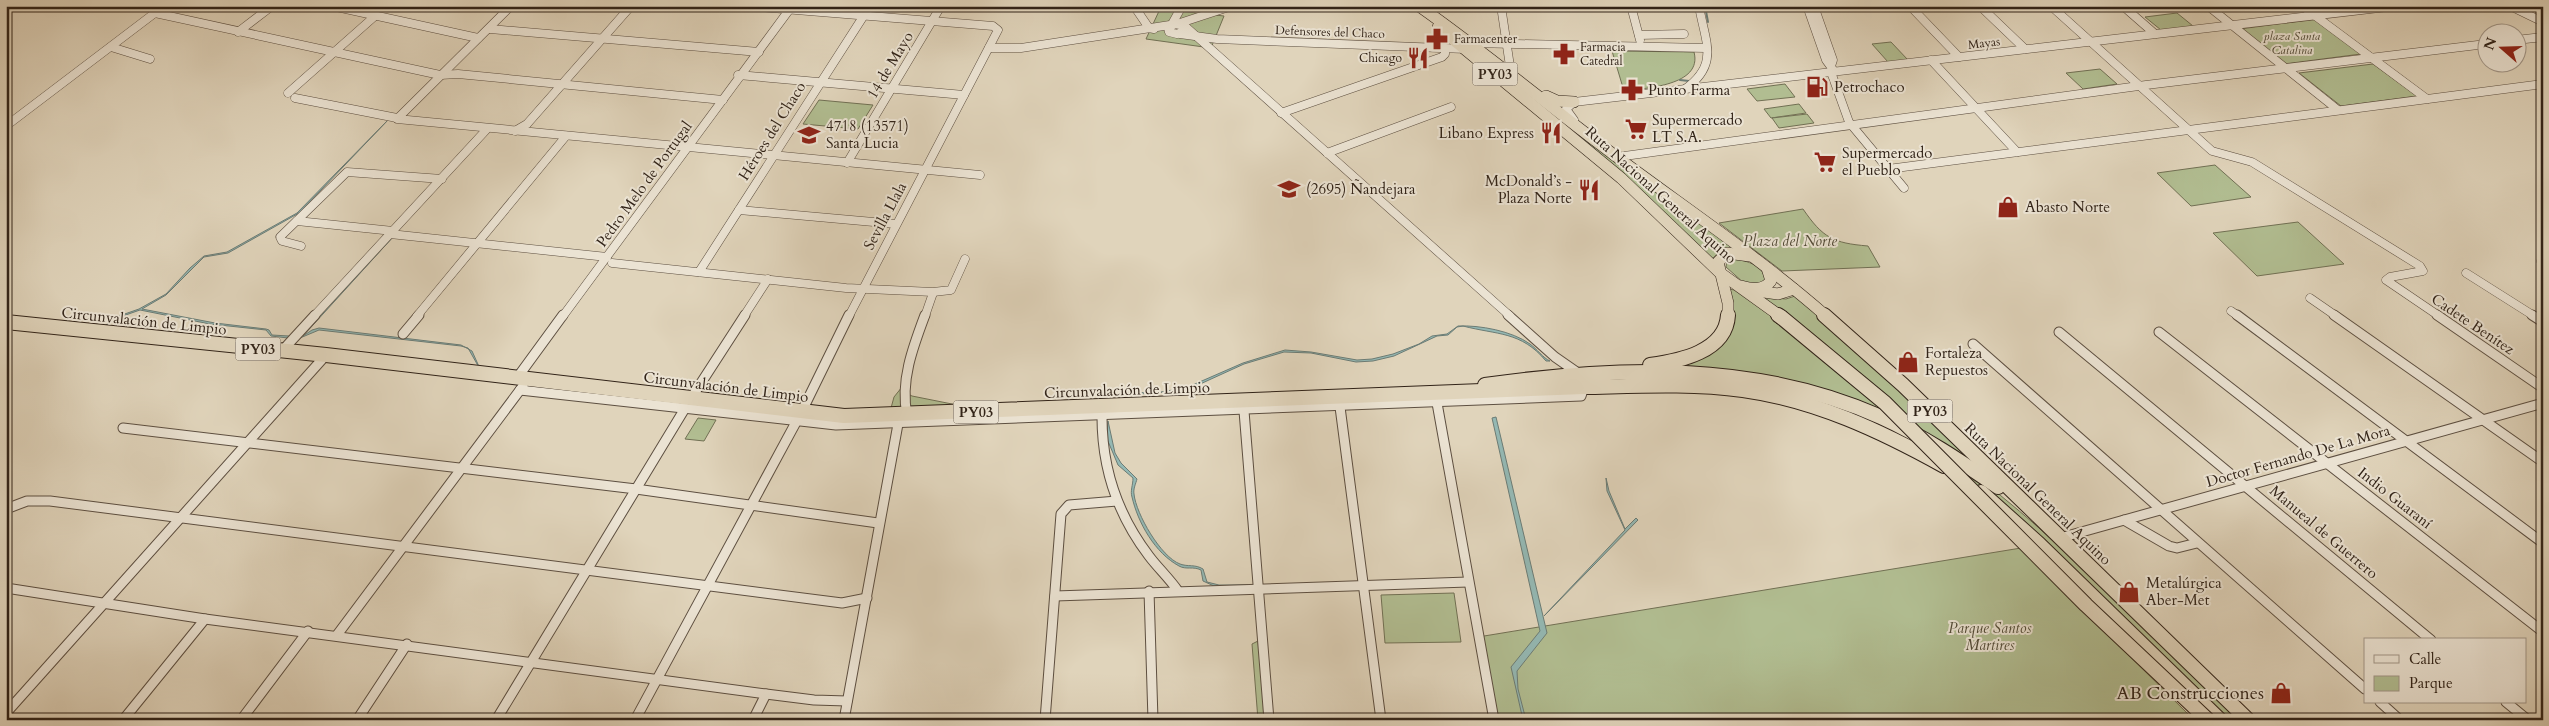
<svg xmlns="http://www.w3.org/2000/svg" width="2549" height="726" font-family="Cardo,serif">
<rect width="100%" height="100%" fill="#e0d4bb"/>
<filter id="stains"><feTurbulence type="fractalNoise" baseFrequency=".004" numOctaves="4"/><feColorMatrix values="0 0 0 0 .2 0 0 0 0 .09 0 0 0 0 .02 0 0 0 .5 -.17"/></filter>
<radialGradient id="worn" r=".72"><stop offset=".6" stop-color="#630" stop-opacity="0"/><stop offset="1" stop-color="#630" stop-opacity=".3"/></radialGradient>
<g fill="#b1bd91" stroke="#717054">
<path d="M 1160,9 L 1224,16 L 1211,48 L 1146,39 Z"/>
<path d="M 2177,13 L 2193,26 L 2161,30 L 2145,17 Z"/>
<path d="M 2315,19 L 2361,54 L 2284,64 L 2240,29 Z"/>
<path d="M 1891,42 L 1908,60 L 1888,62 L 1872,44 Z"/>
<path d="M 1612,51 L 1694,52 C 1703,86 1645,88 1624,91 Z"/>
<path d="M 2373,64 L 2417,96 L 2341,106 L 2299,73 Z"/>
<path d="M 2100,69 L 2117,84 L 2083,89 L 2066,73 Z"/>
<path d="M 1785,84 L 1795,97 L 1757,101 L 1747,89 Z"/>
<path d="M 819,100 L 873,105 L 858,129 L 803,124 Z"/>
<path d="M 1799,104 L 1806,113 L 1771,118 L 1764,109 Z"/>
<path d="M 1807,114 L 1814,123 L 1779,128 L 1772,118 Z"/>
<path d="M 1564,122 L 1734,248 L 1720,251 L 1712,259 L 1638,187 Z"/>
<path d="M 2215,165 L 2251,197 L 2191,206 L 2157,173 Z"/>
<path d="M 1803,209 C 1823,238 1833,243 1868,246 L 1880,267 L 1782,271 L 1719,223 Z"/>
<path d="M 2298,222 L 2344,264 L 2257,276 L 2213,233 Z"/>
<path d="M 1730,258 C 1743,260 1765,264 1765,281 L 1762,284 L 1744,283 L 1726,267 L 1727,260 Z"/>
<path d="M 1729,289 L 1734,290 L 1779,322 L 1892,417 C 1819,395 1746,365 1669,366 L 1714,348 Z"/>
<path d="M 1795,296 L 1798,297 L 1985,470 L 1925,433 L 1763,297 L 1786,299 Z"/>
<path d="M 902,387 L 906,393 L 912,396 L 957,405 L 891,408 L 894,397 Z"/>
<path d="M 698,418 L 716,420 L 704,441 L 685,439 Z"/>
<path d="M 1940,450 C 2050,526 2142,627 2239,720 L 2225,720 L 1997,501 L 1968,478 Z"/>
<path d="M 2021,548 L 2194,720 L 1493,720 L 1478,637 Z"/>
<path d="M 1454,593 L 1461,642 L 1385,643 L 1381,595 Z"/>
<path d="M 1258,641 L 1266,720 L 1258,720 L 1252,644 Z"/>
</g>
<g fill="#94b8b3" stroke="#6c7c75">
<path d="M 388,120 L 299,213 L 228,253 L 204,257 L 166,295 L 142,309 L 215,323 L 266,329 L 269,330 L 272,335 L 289,336 L 288,338 L 271,336 L 266,330 L 210,324 L 140,310 L 117,318 L 100,329 L 119,316 L 139,309 L 166,294 L 190,268 L 204,256 L 227,252 L 297,213 Z"/>
<path d="M 393,237 L 303,336 L 312,330 L 319,328 L 461,345 L 472,351 L 481,371 L 468,348 L 461,346 L 319,330 L 300,338 Z"/>
<path d="M 1458,326 C 1480,325 1512,331 1530,344 C 1537,349 1543,358 1550,361 L 1546,361 C 1521,331 1497,335 1463,326 L 1457,327 L 1448,335 L 1437,336 L 1394,356 L 1373,361 L 1356,362 L 1311,353 L 1284,352 L 1244,364 L 1187,390 L 1116,396 L 1124,393 L 1162,392 L 1188,387 L 1243,363 L 1285,350 L 1311,352 L 1357,360 L 1372,359 L 1393,354 L 1419,344 L 1432,336 L 1447,334 Z"/>
<path d="M 1496,417 L 1547,633 L 1517,671 L 1518,689 L 1526,720 L 1523,720 L 1511,667 L 1540,631 L 1492,418 Z"/>
<path d="M 1108,421 L 1115,453 L 1121,463 L 1137,479 C 1136,483 1133,489 1134,494 C 1136,514 1161,557 1180,564 C 1188,567 1195,564 1203,569 L 1207,582 L 1219,585 L 1248,585 L 1214,586 L 1203,581 L 1201,570 C 1193,566 1186,570 1179,566 C 1155,553 1138,523 1132,497 C 1130,491 1133,485 1133,478 L 1118,465 L 1113,453 L 1107,439 Z"/>
<path d="M 1606,478 L 1609,491 L 1625,529 L 1636,518 L 1638,520 L 1544,616 L 1625,530 L 1607,491 Z"/>
</g>
<g fill="none" stroke-linecap="round" stroke-linejoin="round">
<g stroke="#6c7c75" stroke-width="2">
<path d="M 1705,6 L 1708,22"/>
<path d="M 1680,80 L 1689,81"/>
</g>
<g stroke="#5d4f41" stroke-width="9">
<g id="minor-far1">
<path d="M 332,6 L 478,38"/>
<path d="M 511,6 L 397,119 L 980,175"/>
<path d="M 748,6 L 993,26 L 998,30 L 849,316"/>
<path d="M 1134,6 L 1149,28 L 1154,29"/>
<path d="M 1501,6 L 1511,73"/>
<path d="M 1631,6 L 1640,40"/>
<path d="M 1807,6 L 1826,60 L 1834,71"/>
<path d="M 1814,6 L 1833,60 L 1831,66"/>
<path d="M 1910,6 L 1959,57"/>
<path d="M 1980,6 L 2025,49"/>
<path d="M 2051,6 L 2212,151 L 2252,162 L 2420,266 L 2423,271 L 2390,277 L 2386,280 L 2439,316"/>
<path d="M 2123,6 L 2155,34"/>
<path d="M 2208,6 L 2338,110"/>
<path d="M 2302,6 L 2427,99"/>
<path d="M 2510,6 L 2543,22"/>
<path d="M 155,13 L 440,75 L 458,74 L 723,100"/>
<path d="M 1172,24 L 1182,6"/>
<path d="M 1175,24 L 1185,26 L 1186,30 L 1177,34 L 1169,32 L 1168,28 Z"/>
<path d="M 1177,24 L 1232,6"/>
<path d="M 1186,27 L 1510,316"/>
<path d="M 490,29 L 759,52"/>
<path d="M 238,32 L 272,6"/>
<path d="M 1180,34 L 1217,39 L 1466,49"/>
<path d="M 1639,35 L 1684,34"/>
<path d="M 2516,40 L 2543,37"/>
<path d="M 1472,43 L 1705,48"/>
<path d="M 111,47 L 150,59"/>
<path d="M 989,48 L 1021,48 L 1170,25"/>
<path d="M 1931,60 L 2017,152"/>
<path d="M 1831,72 L 1849,122 L 1904,188"/>
<path d="M 738,75 L 964,95"/>
<path d="M 1685,89 C 1720,64 1705,42 1699,6"/>
<path d="M 288,93 L 375,16"/>
<path d="M 295,98 L 397,118"/>
<path d="M 1281,113 L 1442,57 L 1445,54 L 1445,48"/>
<path d="M 1574,120 L 1566,109 L 1574,102 L 2396,6"/>
<path d="M 6,126 L 164,6"/>
<path d="M 515,131 L 527,124 L 631,6"/>
<path d="M 1327,153 L 1451,107"/>
<path d="M 1617,157 L 2146,85 L 2486,44"/>
<path d="M 847,163 L 941,6"/>
<path d="M 1888,169 L 2543,84"/>
<path d="M 739,210 L 896,224"/>
<path d="M 297,221 L 393,231"/>
<path d="M 390,234 L 607,257"/>
<path d="M 301,246 L 282,241 L 280,237 L 347,172 L 442,179"/>
<path d="M 2541,261 L 2543,262"/>
<path d="M 612,263 L 846,288 L 933,292 L 951,290 L 965,259"/>
<path d="M 699,272 L 870,6"/>
<path d="M 2466,273 L 2534,316"/>
<path d="M 2310,298 L 2336,316"/>
<path d="M 2231,311 L 2238,316"/>
<path d="M 314,316 L 487,129"/>
<path d="M 417,316 L 566,136"/>
<path d="M 563,316 L 792,6"/>
<path d="M 744,316 L 768,279"/>
<path d="M 925,316 L 933,293"/>
</g>
</g>
<g stroke="#5d4f41" stroke-width="11">
<g id="minor">
<path d="M 2237,315 L 2543,543"/>
<path d="M 2334,315 L 2543,462"/>
<path d="M 2437,315 L 2543,388"/>
<path d="M 2532,315 L 2543,322"/>
<path d="M 2059,332 L 2431,640"/>
<path d="M 2159,332 L 2543,632"/>
<path d="M 403,334 L 419,315"/>
<path d="M 1973,344 L 2365,689"/>
<path d="M 281,352 L 315,315"/>
<path d="M 517,378 L 563,315"/>
<path d="M 520,390 L 836,425 L 1581,396 L 1585,384 L 1578,373 L 1555,357 L 1508,315"/>
<path d="M 690,400 L 745,315"/>
<path d="M 1437,403 L 1494,720"/>
<path d="M 1340,407 L 1381,720"/>
<path d="M 1244,411 L 1269,720"/>
<path d="M 907,415 C 900,381 913,347 925,315"/>
<path d="M 1102,417 C 1102,469 1117,514 1149,556 C 1158,568 1169,578 1178,591"/>
<path d="M 123,428 L 636,489 L 878,523"/>
<path d="M 6,509 L 27,501 L 50,501 L 842,603 L 867,598"/>
<path d="M 2124,520 L 2169,546 L 2177,548 L 2197,543"/>
<path d="M 2060,538 L 2543,403"/>
<path d="M 6,588 L 205,619 L 766,694 L 814,700 L 847,701"/>
<path d="M 1149,591 L 1153,720"/>
<path d="M 1055,596 L 1468,582"/>
<path d="M 337,635 L 523,386"/>
<path d="M 2380,702 L 2400,720"/>
<path d="M 2506,702 L 2528,720"/>
<path d="M 6,713 L 326,355"/>
<path d="M 123,720 L 205,619"/>
<path d="M 241,720 L 308,631"/>
<path d="M 357,720 L 407,644"/>
<path d="M 496,720 L 684,410"/>
<path d="M 635,720 L 801,413 L 849,315"/>
<path d="M 753,720 L 766,694"/>
<path d="M 844,720 L 898,424"/>
<path d="M 1045,720 L 1061,514 L 1069,505 L 1117,501"/>
</g>
</g>
<g stroke="#312318" stroke-width="12">
<g id="highway-far1">
<path d="M 1419,6 C 1480,49 1537,96 1597,142 C 1673,200 1754,253 1826,316"/>
<path d="M 1438,27 L 1621,178 L 1719,272 L 1780,316"/>
<path d="M 1546,96 L 1557,101 L 1574,102"/>
<path d="M 1741,286 C 1752,289 1763,291 1771,281 L 1767,268"/>
<path d="M 1757,291 L 1778,294 L 1794,289"/>
<path d="M 1728,316 L 1728,303 L 1718,262 L 1727,253 L 1750,256"/>
</g>
</g>
<g stroke="#312318" stroke-width="16">
<g id="highway">
<path d="M 1778,315 L 1781,317"/>
<path d="M 1824,315 L 1903,385 L 2248,720"/>
<path d="M 6,322 L 326,355 L 844,416 L 1584,387 C 1637,386 1690,383 1743,390 C 1815,400 1881,431 1944,466"/>
<path d="M 1650,365 C 1679,361 1726,352 1728,315"/>
<path d="M 1485,385 C 1618,366 1755,361 1881,417 C 1923,436 1960,461 1998,487"/>
<path d="M 1981,492 L 2039,544 L 2220,720"/>
</g>
</g>
<use href="#minor-far1" stroke="#ebe3d3" stroke-width="8"/>
<use href="#minor" stroke="#ebe3d3" stroke-width="9"/>
<use href="#highway-far1" stroke="#e0d4bb" stroke-width="11"/>
<use href="#highway" stroke="#e0d4bb" stroke-width="14"/>
<g stroke="#312318" stroke-width="16" stroke-linecap="butt">
<path id="highway-bridge" d="M 1781,317 L 1885,403 L 2086,605 L 2208,720"/>
</g>
<use href="#highway-bridge" stroke="#e0d4bb" stroke-width="14"/>
</g>
<defs>
<g id="pharmacy-bare" transform="scale(1.725)"><path d="M-2-6h4v4h4v4h-4v4h-4v-4h-4v-4h4Z" fill="#8f2418" stroke="#ebe3d3" stroke-width="2.5" paint-order="stroke"/></g>
<g id="restaurant-bare" transform="scale(1.725)"><path d="M-5-6h1v4h1v-4h1v4h1v-4h1v5L-1.5 .5V6h-2V.5L-5-1ZM5-6V6H3V1.5H1.5Q1.5-4 5-6Z" fill="#8f2418" stroke="#ebe3d3" stroke-width="2.5" paint-order="stroke"/></g>
<g id="fuel-bare" transform="scale(1.725)"><path d="M-5.5-6h7V0h2V4h1.3V-2.5L3-4.5l.8-.8L6-3V5H2.5V1h-1V6h-7ZM-4.2-4.7v3.2H.2V-4.7Z" fill="#8f2418" stroke="#ebe3d3" stroke-width="2.5" paint-order="stroke"/></g>
<g id="supermarket-bare" transform="scale(1.725)"><path d="M-6-5.5h2.5l.6 2H6L4.5 2H-2.5L-4.4-4H-6ZM-1.5 3.2a1.3 1.3 0 1 0 .1 0ZM3 3.2a1.3 1.3 0 1 0 .1 0Z" fill="#8f2418" stroke="#ebe3d3" stroke-width="2.5" paint-order="stroke"/></g>
<g id="school-bare" transform="scale(1.725)"><path d="M0-5L7-2L0 1L-7-2ZM-4 1L0 2.5L4 1V4Q0 6-4 4Z" fill="#8f2418" stroke="#ebe3d3" stroke-width="2.5" paint-order="stroke"/></g>
<g id="shop-bare" transform="scale(1.725)"><path d="M-5-2.5h2.3a2.7 3.5 0 0 1 5.4 0H5L5.5 6h-11ZM-1.5-2.5h3a1.5 2.3 0 0 0-3 0Z" fill="#8f2418" stroke="#ebe3d3" stroke-width="2.5" paint-order="stroke"/></g>
</defs>
<g fill-rule="evenodd">
<use href="#pharmacy-bare" x="1437" y="39"/>
<use href="#pharmacy-bare" x="1564" y="54"/>
<use href="#restaurant-bare" x="1418" y="58"/>
<use href="#fuel-bare" x="1817" y="87"/>
<use href="#pharmacy-bare" x="1632" y="90"/>
<use href="#supermarket-bare" x="1636" y="129"/>
<use href="#restaurant-bare" x="1551" y="133"/>
<use href="#school-bare" x="809" y="135"/>
<use href="#supermarket-bare" x="1825" y="162"/>
<use href="#school-bare" x="1289" y="189"/>
<use href="#restaurant-bare" x="1589" y="190"/>
<use href="#shop-bare" x="2008" y="207"/>
<use href="#shop-bare" x="1908" y="362"/>
<use href="#shop-bare" x="2129" y="592"/>
<use href="#shop-bare" x="2281" y="693"/>
</g>
<g text-anchor="middle" stroke-width="4" stroke-linejoin="round" paint-order="stroke">
<g font-size="12" fill="#312318" stroke="#ebe3d3">
<text transform="translate(1330 32) rotate(2)" y="4">Defensores del Chaco</text>
<text transform="translate(1984 43) rotate(-7)" y="4">Mayas</text>
</g>
<g font-size="12" font-style="italic" fill="#514a36" stroke="#ebe3d3">
<text x="2292" y="40">plaza Santa<tspan x="2292" dy="14">Catalina</tspan></text>
</g>
<g font-size="12" fill="#312318" stroke="#ebe3d3" text-anchor="start">
<text x="1454" y="43">Farmacenter</text>
<text x="1580" y="51">Farmacia<tspan x="1580" dy="14">Catedral</tspan></text>
<text x="1402" y="62" text-anchor="end">Chicago</text>
</g>
<g fill="#ebe3d3" stroke="#695d50" stroke-width="1">
<rect x="1472.5" y="62.5" width="45" height="23" rx="4"/>
<rect x="235.5" y="337.5" width="45" height="23" rx="4"/>
<rect x="1907.5" y="399.5" width="45" height="23" rx="4"/>
<rect x="953.5" y="400.5" width="45" height="23" rx="4"/>
</g>
<g font-size="14" font-weight="bold" fill="#312318">
<text x="1495" y="79">PY03</text>
<text x="258" y="354">PY03</text>
<text x="1930" y="416">PY03</text>
<text x="976" y="417">PY03</text>
</g>
<g font-size="15" fill="#312318" stroke="#ebe3d3">
<text transform="translate(890 65) rotate(-59)" y="5">14 de Mayo</text>
<text transform="translate(772 131) rotate(-58)" y="5">Héroes del Chaco</text>
<text transform="translate(644 184) rotate(-54)" y="5">Pedro Melo de Portugal</text>
<text transform="translate(1661 195) rotate(42)" y="5">Ruta Nacional General Aquino</text>
<text transform="translate(885 216) rotate(-62)" y="5">Sevilla Llala</text>
<text transform="translate(144 321) rotate(6)" y="5">Circunvalación de Limpio</text>
<text transform="translate(2473 324) rotate(34)" y="5">Cadete Benítez</text>
<text transform="translate(726 387) rotate(7)" y="5">Circunvalación de Limpio</text>
<text transform="translate(1127 390) rotate(-2)" y="5">Circunvalación de Limpio</text>
<text transform="translate(2298 456) rotate(-16)" y="5">Doctor Fernando De La Mora</text>
<text transform="translate(2038 494) rotate(44)" y="5">Ruta Nacional General Aquino</text>
<text transform="translate(2395 498) rotate(38)" y="5">Indio Guaraní</text>
<text transform="translate(2324 532) rotate(40)" y="5">Manueal de Guerrero</text>
</g>
<g font-size="15" fill="#312318" stroke="#ebe3d3" text-anchor="start">
<text x="1834" y="92">Petrochaco</text>
<text x="1648" y="95">Punto Farma</text>
<text x="1652" y="125">Supermercado<tspan x="1652" dy="17">LT S.A.</tspan></text>
<text x="826" y="131">4718 (13571)<tspan x="826" dy="17">Santa Lucia</tspan></text>
<text x="1534" y="138" text-anchor="end">Libano Express</text>
<text x="1842" y="158">Supermercado<tspan x="1842" dy="17">el Pueblo</tspan></text>
<text x="1572" y="186" text-anchor="end">McDonald’s -<tspan x="1572" dy="17">Plaza Norte</tspan></text>
<text x="1306" y="194">(2695) Ñandejara</text>
<text x="2025" y="212">Abasto Norte</text>
<text x="1925" y="358">Fortaleza<tspan x="1925" dy="17">Repuestos</tspan></text>
<text x="2146" y="588">Metalúrgica<tspan x="2146" dy="17">Aber-Met</tspan></text>
</g>
<g font-size="15" font-style="italic" fill="#514a36" stroke="#ebe3d3">
<text x="1790" y="246">Plaza del Norte</text>
<text x="1990" y="633">Parque Santos<tspan x="1990" dy="17">Martires</tspan></text>
</g>
<g font-size="18" fill="#312318" stroke="#ebe3d3" text-anchor="end">
<text x="2264" y="699">AB Construcciones</text>
</g>
</g>
<rect width="2549" height="726" fill="none" stroke="#e0d4bb" stroke-width="25"/>
<rect x="8" y="8" width="2534" height="711" fill="none" stroke="#312318" stroke-width="2.5"/>
<rect x="12" y="12" width="2524" height="701" fill="none" stroke="#312318"/>
<rect x="2364" y="638" width="162" height="65" fill="#ebe3d3" stroke="#a19688"/>
<rect x="2374" y="655" width="25" height="8" fill="#ebe3d3" stroke="#a19688"/>
<text x="2409" y="664" font-size="15" fill="#312318">Calle</text>
<rect x="2374" y="676" width="25" height="15" fill="#b1bd91" stroke="#a19688"/>
<text x="2409" y="688" font-size="15" fill="#312318">Parque</text>
<g transform="translate(2502 48) rotate(290)"><circle r="24" fill="#ebe3d3" stroke="#a19688"/>
<path d="M0-4L9 19L0 12L-9 19Z" fill="#8f2418"/>
<text y="-8" font-size="14" font-weight="bold" text-anchor="middle" fill="#312318">N</text>
</g>
<rect width="100%" height="100%" filter="url(#stains)"/>
<rect width="100%" height="100%" fill="url(#worn)"/>
</svg>
